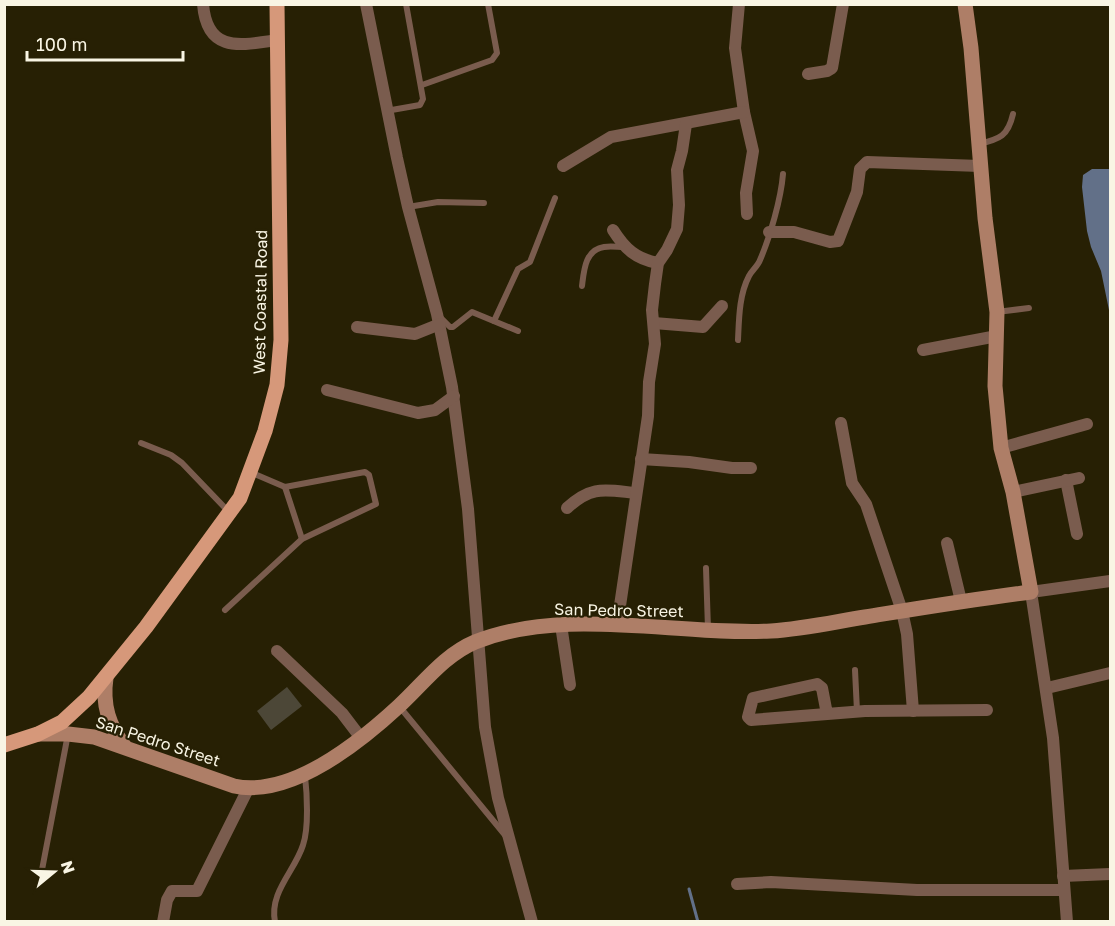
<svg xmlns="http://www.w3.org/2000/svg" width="1115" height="926" font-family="'Golos Text',sans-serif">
<rect width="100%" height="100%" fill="#272004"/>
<path fill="#4c4737" d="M 287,687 L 302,706 L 271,730 L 257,711 Z"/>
<path fill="#627088" d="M 1092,169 L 1110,169 L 1110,315 L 1101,271 L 1091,247 L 1087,231 L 1082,187 L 1083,175 Z"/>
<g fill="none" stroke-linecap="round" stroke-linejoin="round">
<path stroke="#627088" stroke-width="3" d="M 689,889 L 698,922"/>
<g stroke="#7a5c4e" stroke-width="6">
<path d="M 422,85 L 492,60 L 497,53 L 488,4"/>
<path d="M 386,111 L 420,105 L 423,99 L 406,4"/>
<path d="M 979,144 C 1000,139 1008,136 1013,114"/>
<path d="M 408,207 L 438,202 L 484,203"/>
<path d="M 582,286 C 584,270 585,250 604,247 C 610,246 618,247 624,247"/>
<path d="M 997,312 L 1029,308"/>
<path d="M 440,317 L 450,327 L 453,327 L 472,312 L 518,331"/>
<path d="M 494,321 L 518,269 L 530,262 L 555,198"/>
<path d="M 738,340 C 739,319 739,295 749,276 C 752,270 758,266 760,260 C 770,237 781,199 783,174"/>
<path d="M 141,443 L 171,455 L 182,463 L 229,512"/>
<path d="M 285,487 L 302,539"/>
<path d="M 706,568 L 708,629"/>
<path d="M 225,610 L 302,539 L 376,504 L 369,475 L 365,472 L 285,487 L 250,472"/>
<path d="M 855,670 L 857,711"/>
<path d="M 399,706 L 505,835"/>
<path d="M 41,875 L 68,734"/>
<path d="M 275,922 C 269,892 295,871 303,845 C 309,828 307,793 305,776"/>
</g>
<g stroke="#7a5c4e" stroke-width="12">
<path d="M 203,4 C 207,54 241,45 278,40"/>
<path d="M 366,4 L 397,158 L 408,207 L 437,314 L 452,387 L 468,509 L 485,727 L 498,798 L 532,922"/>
<path d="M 739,4 L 735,48 L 744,112 L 753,151 L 746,193 L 747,214"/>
<path d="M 808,74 L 827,71 L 832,68 L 843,4"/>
<path d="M 563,166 L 611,137 L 744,112"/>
<path d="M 613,230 C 625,249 636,259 658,263"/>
<path d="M 769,232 L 794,232 L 830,242 L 838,241 L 857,192 L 860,169 L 867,162 L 980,166"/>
<path d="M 654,323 L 703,327 L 722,306"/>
<path d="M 357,327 L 415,334 L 440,324"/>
<path d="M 923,350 L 997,336"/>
<path d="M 327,390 L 418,413 L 435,410 L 454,396"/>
<path d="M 841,423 L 852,483 L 866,504 L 902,611 L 907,634 L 913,711"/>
<path d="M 1001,448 L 1087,424"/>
<path d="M 641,459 L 689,462 L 732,468 L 751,468"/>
<path d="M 1066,480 L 1077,534"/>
<path d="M 1013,492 L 1079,478"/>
<path d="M 567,508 C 592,485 605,490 636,493"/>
<path d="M 947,543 L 961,601"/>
<path d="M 561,625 L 570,685"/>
<path d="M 617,626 L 648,416 L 649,382 L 655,344 L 652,310 L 655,284 L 658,263 L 667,250 L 677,229 L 679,205 L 677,170 L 682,151 L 686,124"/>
<path d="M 277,651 L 342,713 L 361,738"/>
<path d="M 1047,688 L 1110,673"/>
<path d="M 827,714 L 822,688 L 817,684 L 753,698 L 748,717 L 751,720 L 865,711 L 987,710"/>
<path d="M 1063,876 L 1110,874"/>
<path d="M 737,884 L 771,882 L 917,890 L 1064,890"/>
<path d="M 163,922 L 167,900 L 172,891 L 197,891 L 248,789"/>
<path d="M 1067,922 L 1053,738 L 1031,592 L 1110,581"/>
</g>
<g stroke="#ae7e67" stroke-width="15">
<path d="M 106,678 C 102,705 109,726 125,747"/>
<path d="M 38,734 L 68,734 L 94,737 L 234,786 C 291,798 360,742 399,706 C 423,684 444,655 475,642 C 566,606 676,636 771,631 C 803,629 834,622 865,617 C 921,608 975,599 1031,592 L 1013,492 L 1001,448 L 995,386 L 997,312 L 985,218 L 971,48 L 965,4"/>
</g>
<path stroke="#d6987a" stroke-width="15" d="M 4,745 L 38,734 L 62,722 L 89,697 L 146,627 L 240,498 L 265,431 L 277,385 L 281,340 L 277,4"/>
</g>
<g text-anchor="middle" stroke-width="4.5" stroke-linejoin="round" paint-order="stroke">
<g font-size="16" fill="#f9f5e4" stroke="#272004">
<text transform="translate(260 302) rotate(-89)" y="6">West Coastal Road</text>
<text transform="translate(619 610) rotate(1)" y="6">San Pedro Street</text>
<text transform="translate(158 741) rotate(18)" y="6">San Pedro Street</text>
</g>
</g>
<rect width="1115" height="926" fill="none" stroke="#f9f5e4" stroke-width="12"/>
<g transform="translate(54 872) rotate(71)" stroke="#272004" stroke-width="4.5" paint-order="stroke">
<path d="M0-4.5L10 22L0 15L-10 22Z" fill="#f9f5e4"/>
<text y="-9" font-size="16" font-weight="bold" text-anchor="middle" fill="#f9f5e4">N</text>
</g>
<path d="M27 51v9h156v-9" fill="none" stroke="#f9f5e4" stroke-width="3"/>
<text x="36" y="51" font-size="18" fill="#f9f5e4" stroke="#272004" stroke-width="4.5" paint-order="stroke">100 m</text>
</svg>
